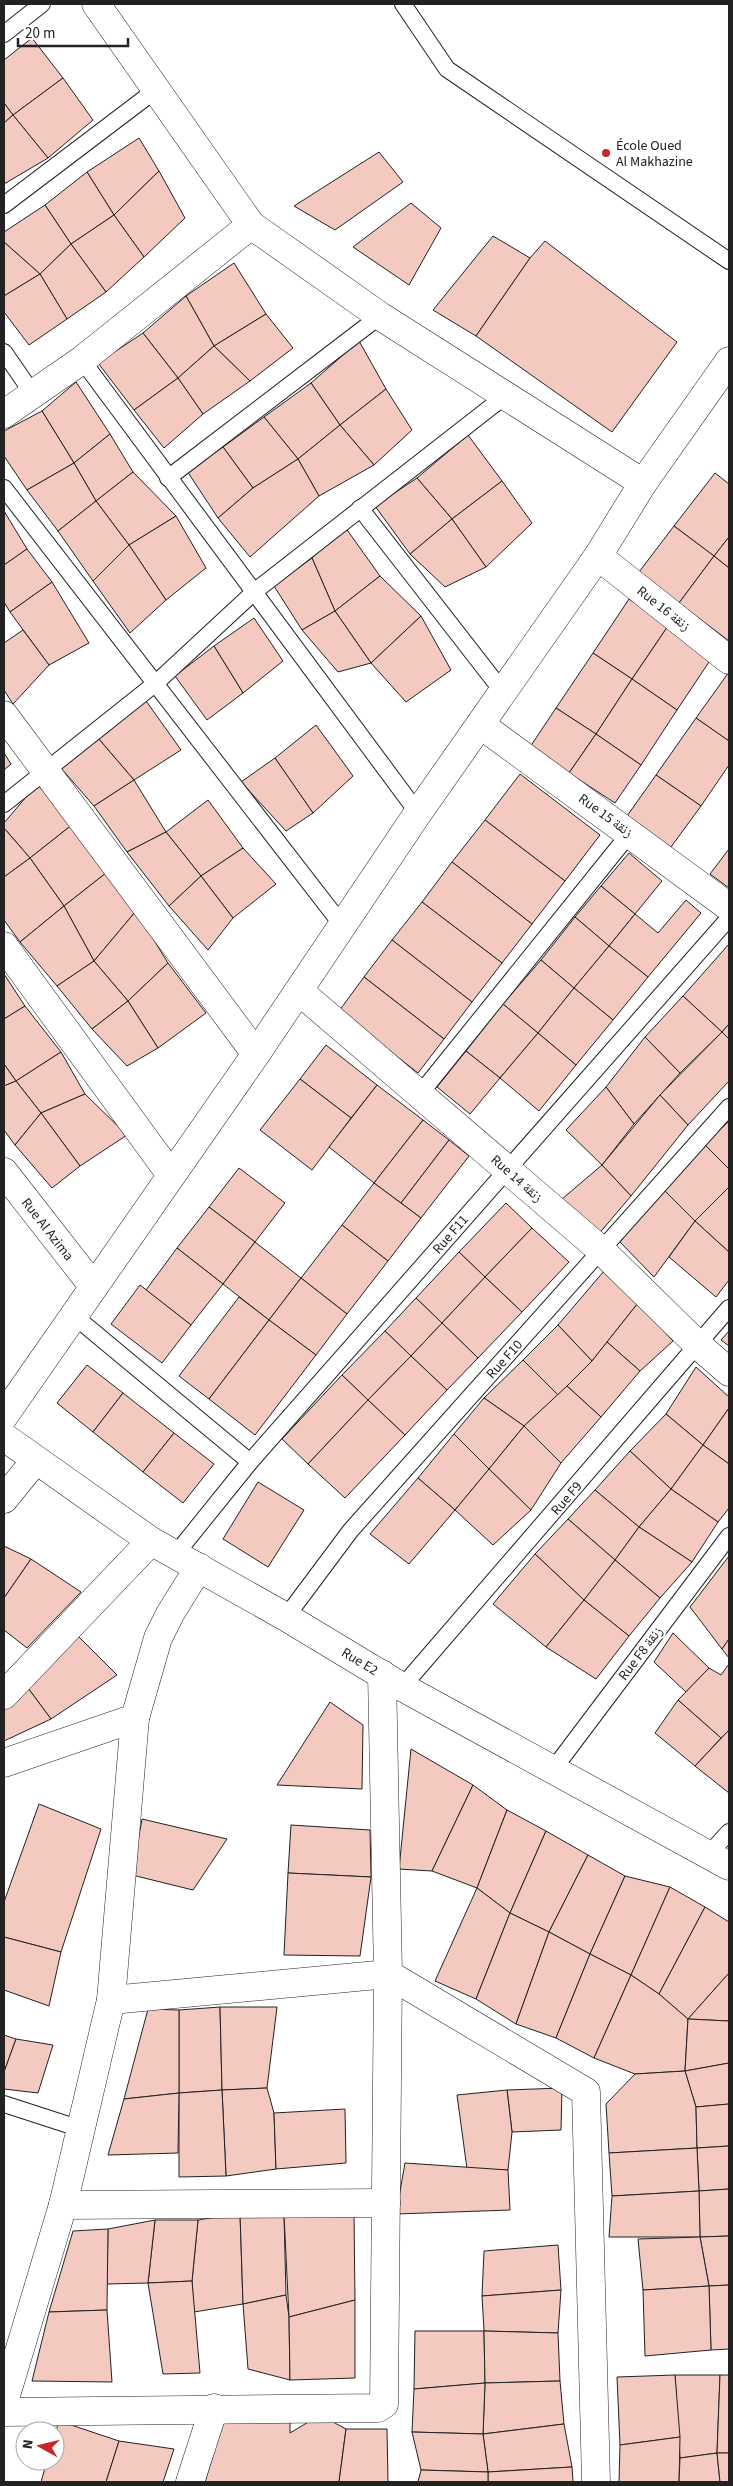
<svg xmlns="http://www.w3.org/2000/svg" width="733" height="2486" font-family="'Source Sans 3','Noto Naskh Arabic',sans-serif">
<rect width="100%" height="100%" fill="#fff"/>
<g fill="#f3c9c0" stroke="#222">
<path d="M 32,38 L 63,78 L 13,115 L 4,103 L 4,60 Z"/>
<path d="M 63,78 L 93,120 L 48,158 L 13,115 Z"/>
<path d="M 4,103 L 13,115 L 4,123 Z"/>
<path d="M 13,115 L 48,158 L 4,184 L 4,123 Z"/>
<path d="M 139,138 L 159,171 L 114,215 L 87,172 Z"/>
<path d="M 379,152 L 403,182 L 335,230 L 294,206 Z"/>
<path d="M 159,171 L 185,218 L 144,257 L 114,215 Z"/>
<path d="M 87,172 L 114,215 L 71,244 L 45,205 Z"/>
<path d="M 411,203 L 441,228 L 409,285 L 353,247 Z"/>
<path d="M 45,205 L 71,244 L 40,274 L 4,242 L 4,232 Z"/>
<path d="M 114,215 L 144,257 L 106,292 L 71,244 Z"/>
<path d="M 493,236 L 530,258 L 476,336 L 433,310 Z"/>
<path d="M 545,241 L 677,342 L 612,432 L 476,336 L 530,258 Z"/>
<path d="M 4,242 L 40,274 L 4,296 Z"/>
<path d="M 71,244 L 106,292 L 67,319 L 40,274 Z"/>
<path d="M 234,263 L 266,314 L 214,346 L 186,296 Z"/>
<path d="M 40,274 L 67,319 L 29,345 L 4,312 L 4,296 Z"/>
<path d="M 186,296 L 214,346 L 178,378 L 143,333 Z"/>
<path d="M 266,314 L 293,348 L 250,381 L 214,346 Z"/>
<path d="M 143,333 L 178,378 L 134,410 L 98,363 Z"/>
<path d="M 359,341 L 386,389 L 340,425 L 311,383 Z"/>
<path d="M 214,346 L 250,381 L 203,414 L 178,378 Z"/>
<path d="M 178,378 L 203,414 L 164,448 L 134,410 Z"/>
<path d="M 76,382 L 110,434 L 74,463 L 42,411 Z"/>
<path d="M 311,383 L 340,425 L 298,459 L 264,417 Z"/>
<path d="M 386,389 L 412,430 L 374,465 L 340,425 Z"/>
<path d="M 42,411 L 74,463 L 27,490 L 4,456 L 4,431 Z"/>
<path d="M 264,417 L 298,459 L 253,488 L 223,447 Z"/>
<path d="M 340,425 L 374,465 L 319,496 L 298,459 Z"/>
<path d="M 110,434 L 133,472 L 96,501 L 74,463 Z"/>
<path d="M 468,435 L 502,481 L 452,519 L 417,478 Z"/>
<path d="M 223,447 L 253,488 L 218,518 L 187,471 Z"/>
<path d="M 298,459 L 319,496 L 250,557 L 218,518 L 253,488 Z"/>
<path d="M 74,463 L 96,501 L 58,531 L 27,490 Z"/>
<path d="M 133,472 L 176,516 L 129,545 L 96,501 Z"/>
<path d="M 715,473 L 729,484 L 729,537 L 714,556 L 674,526 Z"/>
<path d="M 417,478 L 452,519 L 410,554 L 375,506 Z"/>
<path d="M 502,481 L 532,523 L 486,567 L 452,519 Z"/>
<path d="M 96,501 L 129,545 L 93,581 L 58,531 Z"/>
<path d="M 4,511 L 27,549 L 4,565 Z"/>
<path d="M 176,516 L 206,568 L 166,600 L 129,545 Z"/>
<path d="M 452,519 L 486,567 L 445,587 L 410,554 Z"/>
<path d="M 674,526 L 714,556 L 679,603 L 639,572 Z"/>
<path d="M 345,527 L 380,576 L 335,611 L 312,558 Z"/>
<path d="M 729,537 L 729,568 L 714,556 Z"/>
<path d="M 129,545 L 166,600 L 130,633 L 93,581 Z"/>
<path d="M 27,549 L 52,582 L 10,612 L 4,602 L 4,565 Z"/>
<path d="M 714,556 L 729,568 L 729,641 L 679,603 Z"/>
<path d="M 312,558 L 335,611 L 302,630 L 274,586 Z"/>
<path d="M 380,576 L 421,616 L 371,663 L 335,611 Z"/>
<path d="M 52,582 L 89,643 L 49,665 L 10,612 Z"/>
<path d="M 629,599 L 668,626 L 632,679 L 593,653 Z"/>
<path d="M 335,611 L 371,663 L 338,672 L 302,630 Z"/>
<path d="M 421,616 L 451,670 L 406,702 L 371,663 Z"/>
<path d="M 254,618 L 283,661 L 243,693 L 214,646 Z"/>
<path d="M 668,626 L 713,656 L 677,710 L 632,679 Z"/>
<path d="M 23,630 L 49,665 L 13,704 L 4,690 L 4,643 Z"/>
<path d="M 214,646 L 243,693 L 207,720 L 175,676 Z"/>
<path d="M 593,653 L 632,679 L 596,734 L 556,708 Z"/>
<path d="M 729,672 L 729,741 L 696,718 Z"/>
<path d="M 632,679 L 677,710 L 641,765 L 596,734 Z"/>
<path d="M 144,698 L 181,750 L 134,780 L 98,738 Z"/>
<path d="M 556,708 L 596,734 L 569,773 L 530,747 Z"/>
<path d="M 696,718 L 729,741 L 729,765 L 701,806 L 656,775 Z"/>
<path d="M 316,725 L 353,776 L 313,813 L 275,758 Z"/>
<path d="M 596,734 L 641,765 L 615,803 L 569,773 Z"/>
<path d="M 98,738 L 134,780 L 94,806 L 60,767 Z"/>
<path d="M 4,753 L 11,764 L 4,770 Z"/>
<path d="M 275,758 L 313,813 L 286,831 L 241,782 Z"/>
<path d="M 520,774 L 600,835 L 565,881 L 485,820 Z"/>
<path d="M 656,775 L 701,806 L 671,847 L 627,816 Z"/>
<path d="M 134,780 L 166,832 L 127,852 L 94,806 Z"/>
<path d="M 37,784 L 73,824 L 30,858 L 4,828 L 4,823 Z"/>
<path d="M 208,800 L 243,848 L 201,876 L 166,832 Z"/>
<path d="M 485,820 L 565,881 L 532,924 L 452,862 Z"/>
<path d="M 73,824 L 106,873 L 64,906 L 30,858 Z"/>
<path d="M 4,828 L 30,858 L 4,877 Z"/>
<path d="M 166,832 L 201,876 L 169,906 L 127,852 Z"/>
<path d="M 243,848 L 276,884 L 233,918 L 201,876 Z"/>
<path d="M 729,849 L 729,888 L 710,874 Z"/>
<path d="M 629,853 L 662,881 L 635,914 L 601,886 Z"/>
<path d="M 30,858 L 64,906 L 20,942 L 4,920 L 4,877 Z"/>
<path d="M 452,862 L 532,924 L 502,963 L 422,902 Z"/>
<path d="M 106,873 L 136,911 L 94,961 L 64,906 Z"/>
<path d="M 201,876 L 233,918 L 208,950 L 169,906 Z"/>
<path d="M 601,886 L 635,914 L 609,946 L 575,917 Z"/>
<path d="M 686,900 L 701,913 L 648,977 L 609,946 L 635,914 L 658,933 Z"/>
<path d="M 422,902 L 502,963 L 472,1002 L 392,940 Z"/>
<path d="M 64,906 L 94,961 L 57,986 L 20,942 Z"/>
<path d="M 136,911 L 168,963 L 128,1001 L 94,961 Z"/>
<path d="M 575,917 L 609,946 L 574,988 L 541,960 Z"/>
<path d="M 392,940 L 472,1002 L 444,1039 L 364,977 Z"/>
<path d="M 729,944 L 729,1024 L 722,1032 L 683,996 Z"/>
<path d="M 609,946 L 648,977 L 613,1020 L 574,988 Z"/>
<path d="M 541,960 L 574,988 L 538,1033 L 503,1004 Z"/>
<path d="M 94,961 L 128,1001 L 92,1029 L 57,986 Z"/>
<path d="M 168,963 L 206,1013 L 158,1048 L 128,1001 Z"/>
<path d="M 4,974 L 25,1006 L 4,1019 Z"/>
<path d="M 364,977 L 444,1039 L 418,1073 L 339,1011 Z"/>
<path d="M 574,988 L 613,1020 L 576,1065 L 538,1033 Z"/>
<path d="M 683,996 L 722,1032 L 680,1073 L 645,1037 Z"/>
<path d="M 128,1001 L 158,1048 L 127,1066 L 92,1029 Z"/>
<path d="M 503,1004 L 538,1033 L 500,1078 L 466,1051 Z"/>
<path d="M 25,1006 L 61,1052 L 16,1081 L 4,1064 L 4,1019 Z"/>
<path d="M 729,1024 L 729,1039 L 722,1032 Z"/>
<path d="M 722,1032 L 729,1039 L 729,1081 L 688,1125 L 660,1095 Z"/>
<path d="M 538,1033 L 576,1065 L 539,1111 L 500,1078 Z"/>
<path d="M 645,1037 L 680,1073 L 634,1124 L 606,1087 Z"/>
<path d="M 326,1045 L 377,1085 L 351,1118 L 300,1079 Z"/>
<path d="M 466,1051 L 500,1078 L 470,1114 L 437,1087 Z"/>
<path d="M 61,1052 L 85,1094 L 41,1113 L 16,1081 Z"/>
<path d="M 4,1064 L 16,1081 L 4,1086 Z"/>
<path d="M 300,1079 L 351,1118 L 312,1170 L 260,1130 Z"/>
<path d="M 16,1081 L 41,1113 L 15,1145 L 4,1130 L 4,1086 Z"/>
<path d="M 377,1085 L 423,1120 L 374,1183 L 329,1147 Z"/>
<path d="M 606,1087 L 634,1124 L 602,1165 L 566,1130 Z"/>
<path d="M 85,1094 L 127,1135 L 80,1166 L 41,1113 Z"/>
<path d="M 660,1095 L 688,1125 L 631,1196 L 602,1165 Z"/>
<path d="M 41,1113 L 80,1166 L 52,1188 L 15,1145 Z"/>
<path d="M 423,1120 L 449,1140 L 401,1203 L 374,1183 Z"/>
<path d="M 729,1121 L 729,1169 L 705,1145 Z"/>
<path d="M 449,1140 L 469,1156 L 421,1218 L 401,1203 Z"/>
<path d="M 705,1145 L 729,1169 L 729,1187 L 695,1221 L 662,1188 Z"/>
<path d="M 602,1165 L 631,1196 L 597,1236 L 562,1199 Z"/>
<path d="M 239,1168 L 285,1203 L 255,1242 L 209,1207 Z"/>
<path d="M 374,1183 L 421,1218 L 388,1261 L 342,1225 Z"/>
<path d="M 729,1187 L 729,1252 L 695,1221 Z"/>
<path d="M 662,1188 L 695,1221 L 654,1277 L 620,1242 Z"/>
<path d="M 506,1203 L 532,1228 L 485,1277 L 459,1252 Z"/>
<path d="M 209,1207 L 255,1242 L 223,1284 L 177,1248 Z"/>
<path d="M 695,1221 L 729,1252 L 729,1280 L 716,1297 L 669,1257 Z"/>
<path d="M 342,1225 L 388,1261 L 347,1314 L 301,1278 Z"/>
<path d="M 532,1228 L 569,1262 L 522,1312 L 485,1277 Z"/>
<path d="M 255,1242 L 301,1278 L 269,1320 L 223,1284 Z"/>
<path d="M 177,1248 L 223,1284 L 191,1325 L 146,1290 Z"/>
<path d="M 459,1252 L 485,1277 L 442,1323 L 416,1298 Z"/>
<path d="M 604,1271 L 638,1303 L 592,1361 L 558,1325 Z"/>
<path d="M 485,1277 L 522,1312 L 478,1358 L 442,1323 Z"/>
<path d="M 301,1278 L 347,1314 L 316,1355 L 269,1320 Z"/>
<path d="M 140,1285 L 191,1325 L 162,1363 L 111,1324 Z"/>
<path d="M 239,1297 L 269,1320 L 209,1399 L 179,1376 Z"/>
<path d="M 416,1298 L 442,1323 L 411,1356 L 385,1331 Z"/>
<path d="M 638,1303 L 673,1341 L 640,1371 L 607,1342 Z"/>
<path d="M 269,1320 L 316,1355 L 255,1435 L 209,1399 Z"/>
<path d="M 442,1323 L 478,1358 L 447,1390 L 411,1356 Z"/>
<path d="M 558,1325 L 592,1361 L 558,1395 L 523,1360 Z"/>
<path d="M 385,1331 L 411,1356 L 368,1400 L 342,1375 Z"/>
<path d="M 729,1331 L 729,1346 L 721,1340 Z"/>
<path d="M 607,1342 L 640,1371 L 601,1417 L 567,1386 L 592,1361 Z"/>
<path d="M 411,1356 L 447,1390 L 405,1435 L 368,1400 Z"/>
<path d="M 523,1360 L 558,1395 L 524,1426 L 484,1398 Z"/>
<path d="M 87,1365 L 123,1393 L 93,1432 L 57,1403 Z"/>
<path d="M 696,1367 L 729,1397 L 729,1408 L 703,1445 L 666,1414 Z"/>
<path d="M 342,1375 L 368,1400 L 308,1464 L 282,1439 Z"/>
<path d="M 567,1386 L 601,1417 L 561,1463 L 524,1426 Z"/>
<path d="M 123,1393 L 174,1433 L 143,1472 L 93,1432 Z"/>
<path d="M 484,1398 L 524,1426 L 489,1469 L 454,1434 Z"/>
<path d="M 368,1400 L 405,1435 L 345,1498 L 308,1464 Z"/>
<path d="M 729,1408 L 729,1464 L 703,1445 Z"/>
<path d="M 666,1414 L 703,1445 L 671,1489 L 630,1451 Z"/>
<path d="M 524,1426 L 561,1463 L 531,1510 L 489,1469 Z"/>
<path d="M 174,1433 L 214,1464 L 183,1503 L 143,1472 Z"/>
<path d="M 454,1434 L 489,1469 L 455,1510 L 418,1478 Z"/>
<path d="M 703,1445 L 729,1464 L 729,1508 L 718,1522 L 671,1489 Z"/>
<path d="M 630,1451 L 671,1489 L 639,1527 L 595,1490 Z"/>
<path d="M 489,1469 L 531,1510 L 493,1545 L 455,1510 Z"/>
<path d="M 418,1478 L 455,1510 L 409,1564 L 370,1534 Z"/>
<path d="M 258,1482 L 304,1510 L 268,1567 L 223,1539 Z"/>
<path d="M 671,1489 L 718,1522 L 692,1562 L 639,1527 Z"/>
<path d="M 595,1490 L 639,1527 L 615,1560 L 568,1519 Z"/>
<path d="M 568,1519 L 615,1560 L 584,1600 L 535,1554 Z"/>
<path d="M 639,1527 L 692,1562 L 660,1598 L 615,1560 Z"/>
<path d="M 4,1546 L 31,1559 L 4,1598 Z"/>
<path d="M 535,1554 L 584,1600 L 546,1647 L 493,1604 Z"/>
<path d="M 729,1556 L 729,1639 L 722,1649 L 690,1607 Z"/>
<path d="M 31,1559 L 81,1592 L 27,1648 L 4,1630 L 4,1598 Z"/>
<path d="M 615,1560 L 660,1598 L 629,1636 L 584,1600 Z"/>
<path d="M 584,1600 L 629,1636 L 596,1679 L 546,1647 Z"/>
<path d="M 73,1631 L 117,1675 L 51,1719 L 28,1688 Z"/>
<path d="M 673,1633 L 709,1668 L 686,1692 L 654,1662 Z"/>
<path d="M 729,1639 L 729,1658 L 722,1649 Z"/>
<path d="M 729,1664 L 729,1730 L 721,1738 L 678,1700 L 709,1668 L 721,1675 Z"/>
<path d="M 28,1688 L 51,1719 L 4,1741 L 4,1709 Z"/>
<path d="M 678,1700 L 721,1738 L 695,1766 L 655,1733 Z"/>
<path d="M 330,1702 L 363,1725 L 362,1789 L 277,1785 Z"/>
<path d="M 729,1730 L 729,1793 L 695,1766 Z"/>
<path d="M 411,1749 L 473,1785 L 432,1871 L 399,1869 Z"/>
<path d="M 473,1785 L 507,1810 L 477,1888 L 432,1871 Z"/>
<path d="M 39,1804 L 101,1829 L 61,1952 L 4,1937 L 4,1902 Z"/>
<path d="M 507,1810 L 546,1831 L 510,1913 L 477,1888 Z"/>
<path d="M 142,1819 L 227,1839 L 193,1890 L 132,1875 Z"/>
<path d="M 291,1825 L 370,1830 L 371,1877 L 288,1873 Z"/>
<path d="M 546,1831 L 588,1855 L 549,1932 L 510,1913 Z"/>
<path d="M 588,1855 L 625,1876 L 590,1954 L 549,1932 Z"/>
<path d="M 288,1873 L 371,1877 L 360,1956 L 284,1955 Z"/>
<path d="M 625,1876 L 670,1887 L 631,1975 L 590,1954 Z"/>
<path d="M 670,1887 L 705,1907 L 659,1994 L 631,1975 Z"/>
<path d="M 477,1888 L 510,1913 L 476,1999 L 435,1981 Z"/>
<path d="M 705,1907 L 729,1922 L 729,1973 L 688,2019 L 659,1994 Z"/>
<path d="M 510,1913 L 549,1932 L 516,2024 L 476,1999 Z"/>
<path d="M 549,1932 L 590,1954 L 556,2038 L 516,2024 Z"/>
<path d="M 4,1937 L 61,1952 L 49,2006 L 4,1990 Z"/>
<path d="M 590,1954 L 631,1975 L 594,2058 L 556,2038 Z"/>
<path d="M 729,1973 L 729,2021 L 688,2019 Z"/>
<path d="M 631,1975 L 659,1994 L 688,2019 L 685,2071 L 635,2074 L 594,2058 Z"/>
<path d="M 220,2007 L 222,2090 L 179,2093 L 179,2010 Z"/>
<path d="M 220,2007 L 277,2007 L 267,2088 L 222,2090 Z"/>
<path d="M 148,2009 L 179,2010 L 179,2093 L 124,2099 Z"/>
<path d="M 688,2019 L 729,2021 L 729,2063 L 685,2071 Z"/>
<path d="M 4,2035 L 16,2039 L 4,2072 Z"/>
<path d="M 16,2039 L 53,2045 L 38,2093 L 4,2089 L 4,2072 Z"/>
<path d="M 729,2063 L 729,2104 L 696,2107 L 685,2071 Z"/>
<path d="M 685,2071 L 696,2107 L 697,2148 L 609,2153 L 606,2104 L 635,2074 Z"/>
<path d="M 267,2088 L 274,2113 L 276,2169 L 226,2176 L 222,2090 Z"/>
<path d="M 562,2088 L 561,2130 L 512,2132 L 507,2090 Z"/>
<path d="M 222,2090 L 226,2176 L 179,2177 L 179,2093 Z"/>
<path d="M 507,2090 L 512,2132 L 508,2170 L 467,2169 L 457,2095 Z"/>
<path d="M 179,2093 L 178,2153 L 108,2155 L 124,2099 Z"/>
<path d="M 729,2104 L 729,2146 L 697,2148 L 696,2107 Z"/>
<path d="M 345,2109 L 346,2163 L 276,2169 L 274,2113 Z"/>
<path d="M 729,2146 L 729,2189 L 699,2191 L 697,2148 Z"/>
<path d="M 697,2148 L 699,2191 L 612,2196 L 609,2153 Z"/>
<path d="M 405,2163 L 508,2170 L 510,2210 L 396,2214 Z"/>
<path d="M 729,2189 L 729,2236 L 700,2237 L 699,2191 Z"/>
<path d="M 699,2191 L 700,2237 L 609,2237 L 612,2196 Z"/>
<path d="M 240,2213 L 243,2304 L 194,2312 L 192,2281 L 198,2220 Z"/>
<path d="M 240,2213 L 284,2215 L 286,2295 L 243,2304 Z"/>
<path d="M 354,2213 L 355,2300 L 289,2317 L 284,2215 Z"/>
<path d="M 155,2220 L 198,2220 L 192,2281 L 148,2283 Z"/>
<path d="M 155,2220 L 148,2283 L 107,2284 L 108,2229 Z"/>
<path d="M 108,2229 L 107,2310 L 49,2312 L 73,2231 Z"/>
<path d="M 729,2236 L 729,2285 L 709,2286 L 700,2237 Z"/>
<path d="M 700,2237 L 709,2286 L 643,2290 L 638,2239 Z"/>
<path d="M 558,2245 L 561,2290 L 482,2296 L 484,2251 Z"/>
<path d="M 192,2281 L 200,2373 L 163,2374 L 148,2283 Z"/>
<path d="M 729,2285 L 729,2349 L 711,2350 L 709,2286 Z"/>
<path d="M 709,2286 L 711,2350 L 645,2356 L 643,2290 Z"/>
<path d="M 561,2290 L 558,2333 L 484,2331 L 482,2296 Z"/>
<path d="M 286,2295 L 289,2317 L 290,2380 L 248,2369 L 243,2304 Z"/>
<path d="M 355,2300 L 355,2378 L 290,2380 L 289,2317 Z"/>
<path d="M 107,2310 L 112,2382 L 32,2381 L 49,2312 Z"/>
<path d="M 415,2331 L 484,2331 L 485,2383 L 414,2389 Z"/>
<path d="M 484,2331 L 558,2333 L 560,2381 L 485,2383 Z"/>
<path d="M 675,2375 L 720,2375 L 717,2453 L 680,2458 Z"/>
<path d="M 675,2375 L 680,2437 L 620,2445 L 617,2377 Z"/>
<path d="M 720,2375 L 729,2375 L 729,2453 L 717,2453 Z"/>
<path d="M 560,2381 L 564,2424 L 483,2434 L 485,2383 Z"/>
<path d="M 485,2383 L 483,2434 L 412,2432 L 414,2389 Z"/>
<path d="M 320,2415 L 346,2429 L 339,2482 L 205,2482 L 225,2416 L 290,2417 L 290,2433 Z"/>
<path d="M 59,2421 L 119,2441 L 106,2482 L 41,2482 L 47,2461 L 55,2461 L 55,2434 Z"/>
<path d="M 564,2424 L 572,2467 L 488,2472 L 483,2434 Z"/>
<path d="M 346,2429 L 387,2429 L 388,2482 L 339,2482 Z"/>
<path d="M 412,2432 L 483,2434 L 488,2472 L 421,2470 Z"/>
<path d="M 680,2437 L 679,2482 L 619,2482 L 620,2445 Z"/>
<path d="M 119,2441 L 174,2449 L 163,2482 L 106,2482 Z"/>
<path d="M 717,2453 L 720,2482 L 679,2482 L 680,2458 Z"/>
<path d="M 717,2453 L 729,2453 L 729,2482 L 720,2482 Z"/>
<path d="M 572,2467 L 573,2482 L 488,2482 L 488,2472 Z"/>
<path d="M 421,2470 L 488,2472 L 488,2482 L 418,2482 Z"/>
</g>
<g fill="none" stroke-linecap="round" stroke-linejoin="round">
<g stroke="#222" stroke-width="18">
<g id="lane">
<path d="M 403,4 L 447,69 L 729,261"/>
<path d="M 4,34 L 42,4"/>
<path d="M 4,205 L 157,89"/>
<path d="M 4,352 L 33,394"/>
<path d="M 82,360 L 418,813"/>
<path d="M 168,478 L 380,316"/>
<path d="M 4,488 L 342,925"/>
<path d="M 360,508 L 503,692"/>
<path d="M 4,804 L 156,683 L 254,592 L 505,396"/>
<path d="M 420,1094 L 630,833"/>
<path d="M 73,1315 L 250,1462"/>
<path d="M 175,1555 L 250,1462 L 729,918"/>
<path d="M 286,1617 L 351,1530 L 729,1107"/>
<path d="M 402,1687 L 729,1308"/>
<path d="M 552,1771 L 729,1536"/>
<path d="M 708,1855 L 729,1832"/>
<path d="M 4,2104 L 81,2129"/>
</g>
</g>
<g stroke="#222" stroke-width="29">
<g id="street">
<path d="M 96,4 L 251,225 L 380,316 L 643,483"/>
<path d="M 4,414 L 82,360 L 251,225"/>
<path d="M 598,556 L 729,660"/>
<path d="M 4,715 L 256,1054"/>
<path d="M 481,725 L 729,907"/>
<path d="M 4,946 L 171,1175"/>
<path d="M 299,991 L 601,1250 L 698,1345 L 729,1372"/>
<path d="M 4,1172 L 93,1286"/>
<path d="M 4,1416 L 256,1054 L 418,813 L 598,556 L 643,483 L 729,361"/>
<path d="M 4,1499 L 35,1461"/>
<path d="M 4,1695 L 151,1541"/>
<path d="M 4,1763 L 135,1718 L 158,1638 L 170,1614 L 199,1567"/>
<path d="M 111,2000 L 388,1974 L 586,2092 L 596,2482"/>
<path d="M 63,2205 L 386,2203"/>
<path d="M 4,2402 L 63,2205 L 111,2000 L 135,1718"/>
<path d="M 4,2412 L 378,2408 L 384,2404 L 388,1974 L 382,1674"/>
<path d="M 190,2482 L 214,2408"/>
</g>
</g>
<g stroke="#222" stroke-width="29">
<path id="secondary" d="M 4,1437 L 151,1541 L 286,1617 L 402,1687 L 729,1866"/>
</g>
<use href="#lane" stroke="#fff" stroke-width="16"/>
<use href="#street" stroke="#fff" stroke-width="28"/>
<use href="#secondary" stroke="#fff" stroke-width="28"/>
</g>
<circle fill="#c62828" stroke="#fff" stroke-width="2" cx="606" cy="153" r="5"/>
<g text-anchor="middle" stroke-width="4" stroke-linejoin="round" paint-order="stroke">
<g font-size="14" fill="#222" stroke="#fff" text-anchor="start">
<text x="616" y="150">École Oued<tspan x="616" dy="16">Al Makhazine</tspan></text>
</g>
<g font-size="14" fill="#222" stroke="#fff">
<text transform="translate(664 608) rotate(38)" y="5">Rue 16 زنقة</text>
<text transform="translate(606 815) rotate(36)" y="5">Rue 15 زنقة</text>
<text transform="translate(517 1178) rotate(41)" y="5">Rue 14 زنقة</text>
<text transform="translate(48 1229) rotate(52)" y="5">Rue Al Azima</text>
<text transform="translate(450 1234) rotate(-49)" y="5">Rue F11</text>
<text transform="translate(504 1359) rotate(-48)" y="5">Rue F10</text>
<text transform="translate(566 1498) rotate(-49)" y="5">Rue F9</text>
<text transform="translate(640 1653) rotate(-53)" y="5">Rue F8 زنقة</text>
<text transform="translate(360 1661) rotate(31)" y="5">Rue E2</text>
</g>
</g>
<rect width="733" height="2486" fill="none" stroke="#222222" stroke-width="10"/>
<g transform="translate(40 2446) rotate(278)"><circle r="24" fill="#ffffff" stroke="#a7a7a7"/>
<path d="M0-4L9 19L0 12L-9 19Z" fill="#c62828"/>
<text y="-8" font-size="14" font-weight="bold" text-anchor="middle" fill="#222222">N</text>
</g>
<path d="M18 38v8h110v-8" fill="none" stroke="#222222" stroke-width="2.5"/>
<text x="25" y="38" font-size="15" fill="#222222" stroke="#ffffff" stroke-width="4" paint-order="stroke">20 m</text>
</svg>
